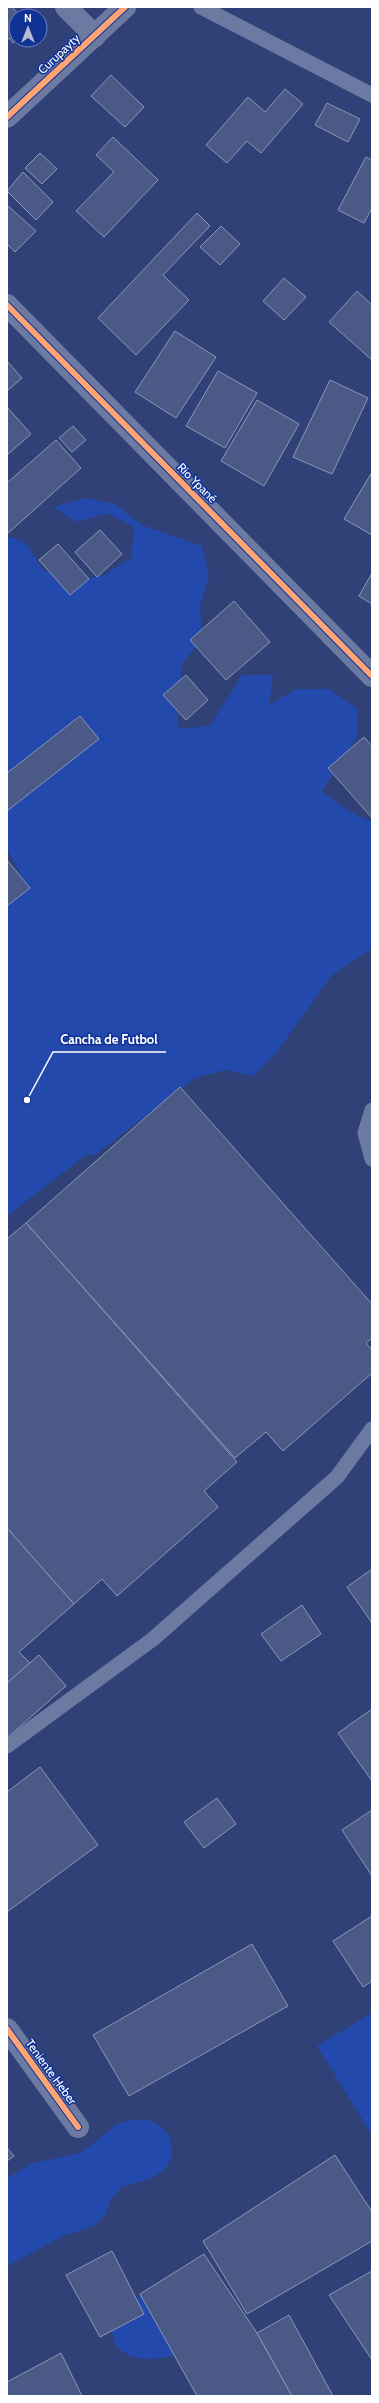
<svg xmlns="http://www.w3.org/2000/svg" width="379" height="2403" font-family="Cabin,sans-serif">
<rect width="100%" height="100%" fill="#2f4177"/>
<g fill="#2449ac">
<path d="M 85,498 L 115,504 L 142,525 L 202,546 L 209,576 L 200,606 L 202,639 L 182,664 L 177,729 L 210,726 L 242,675 L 273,675 L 269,705 L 296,689 L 329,689 L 357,708 L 357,738 L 322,791 L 347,810 L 372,822 L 372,949 L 332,975 L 276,1053 L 253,1076 L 225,1070 L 195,1078 L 95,1155 L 86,1155 L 7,1216 L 7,905 L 24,882 L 7,848 L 7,536 L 26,543 L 43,570 L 74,581 L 104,575 L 131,558 L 134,527 L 107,513 L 77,522 L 53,507 Z"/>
<path d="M 372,2013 L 372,2135 L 317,2046 Z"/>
<path d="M 132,2120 L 148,2120 L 162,2127 L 171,2139 L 172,2155 L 166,2168 L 153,2178 L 122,2187 L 111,2199 L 105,2215 L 94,2226 L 63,2236 L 7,2266 L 7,2178 L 33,2163 L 81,2153 L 117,2124 Z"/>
<path d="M 146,2294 L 177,2354 C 151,2364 109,2361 112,2325 C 113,2319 116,2309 121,2305 C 127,2300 139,2297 146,2294 Z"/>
</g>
<g fill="#4a5985" stroke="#8c97b7">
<path d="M 7,7 L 12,7 L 20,16 L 16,16 L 16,40 L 13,43 L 9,38 L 7,40 Z"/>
<path d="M 111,75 L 144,107 L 125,127 L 91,96 Z"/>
<path d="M 285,89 L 303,104 L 261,153 L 247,141 L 227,163 L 206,145 L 248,97 L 265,112 Z"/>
<path d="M 327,103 L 360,119 L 348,142 L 315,125 Z"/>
<path d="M 113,137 L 158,180 L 104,237 L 76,211 L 114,172 L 96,155 Z"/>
<path d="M 40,153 L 57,169 L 42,184 L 25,168 Z"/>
<path d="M 366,157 L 372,160 L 372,208 L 364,223 L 338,210 Z"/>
<path d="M 23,172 L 53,202 L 36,220 L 7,191 Z"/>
<path d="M 7,205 L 36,231 L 15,252 L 7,244 Z"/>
<path d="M 197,213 L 210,226 L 163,275 L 189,300 L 136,355 L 98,318 Z"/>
<path d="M 221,226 L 240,244 L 220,265 L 200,247 Z"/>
<path d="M 284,278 L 306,297 L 284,320 L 263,301 Z"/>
<path d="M 357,291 L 372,305 L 372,360 L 329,322 Z"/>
<path d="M 175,331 L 216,357 L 176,418 L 135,392 Z"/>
<path d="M 7,361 L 22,378 L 7,391 Z"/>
<path d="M 218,371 L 257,393 L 225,448 L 186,426 Z"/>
<path d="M 330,380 L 368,398 L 332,474 L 293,457 Z"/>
<path d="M 257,400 L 299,424 L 264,486 L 221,461 Z"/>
<path d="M 7,407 L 31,434 L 7,455 Z"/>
<path d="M 73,426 L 86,440 L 72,452 L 59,438 Z"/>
<path d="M 56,440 L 81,468 L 7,534 L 7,483 Z"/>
<path d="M 372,472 L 372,535 L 344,519 Z"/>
<path d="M 100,530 L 122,554 L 97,577 L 75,552 Z"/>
<path d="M 58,544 L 89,579 L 70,595 L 39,560 Z"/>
<path d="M 372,573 L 372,604 L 359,596 Z"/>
<path d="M 234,601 L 270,642 L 226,680 L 190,640 Z"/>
<path d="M 186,675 L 208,700 L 186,720 L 163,695 Z"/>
<path d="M 80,716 L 99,739 L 7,811 L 7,773 Z"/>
<path d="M 364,737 L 372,746 L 372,818 L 328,768 Z"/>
<path d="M 7,860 L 30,888 L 7,906 Z"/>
<path d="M 180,1087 L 372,1304 L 372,1338 L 366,1343 L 372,1350 L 372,1373 L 283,1451 L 266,1432 L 235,1458 L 26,1223 Z"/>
<path d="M 26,1223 L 237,1462 L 204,1491 L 218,1507 L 117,1596 L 102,1579 L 74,1604 L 7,1528 L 7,1239 Z"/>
<path d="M 7,1528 L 74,1604 L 19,1652 L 30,1663 L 7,1683 Z"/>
<path d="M 372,1569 L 372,1623 L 347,1587 Z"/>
<path d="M 302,1605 L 321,1634 L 281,1661 L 261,1634 Z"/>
<path d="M 39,1655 L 66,1686 L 7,1738 L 7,1683 Z"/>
<path d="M 372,1709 L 372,1781 L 338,1733 Z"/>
<path d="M 40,1767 L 98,1845 L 7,1912 L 7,1792 Z"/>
<path d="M 217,1798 L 236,1824 L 204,1848 L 184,1822 Z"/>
<path d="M 372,1810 L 372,1876 L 342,1830 Z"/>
<path d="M 372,1916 L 372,1981 L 363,1987 L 333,1941 Z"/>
<path d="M 252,1944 L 288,2006 L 129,2096 L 93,2035 Z"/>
<path d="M 7,2148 L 14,2156 L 7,2161 Z"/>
<path d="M 335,2155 L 372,2212 L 372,2241 L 247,2314 L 203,2241 Z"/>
<path d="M 112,2251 L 144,2314 L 100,2337 L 66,2275 Z"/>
<path d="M 204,2254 L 257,2333 L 292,2396 L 197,2396 L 140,2294 Z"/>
<path d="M 372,2271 L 372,2360 L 329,2295 Z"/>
<path d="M 289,2315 L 333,2396 L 292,2396 L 257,2333 Z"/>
<path d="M 61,2353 L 82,2396 L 7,2396 L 7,2382 Z"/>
</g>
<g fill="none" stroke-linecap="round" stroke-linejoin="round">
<g stroke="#6c7aa2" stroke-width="15">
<path d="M 201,7 L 372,95"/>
<path d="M 372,1110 L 365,1133 L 372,1159"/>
<path d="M 7,1746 L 153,1639 L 337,1477 L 372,1429"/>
</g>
<g stroke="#6c7aa2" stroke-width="22">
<path d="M 66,7 L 95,36"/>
<path d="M 7,117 L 125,7"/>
<path d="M 7,305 L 372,676"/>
<path d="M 7,2029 L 78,2127"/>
</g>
<g stroke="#113295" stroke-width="8">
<g id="cycleway">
<path d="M 7,117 L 125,7"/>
<path d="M 7,305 L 372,676"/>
<path d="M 7,2029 L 78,2127"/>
</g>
</g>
<use href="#cycleway" stroke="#fda474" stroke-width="6"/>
</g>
<g text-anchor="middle" stroke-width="3" stroke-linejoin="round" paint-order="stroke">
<g font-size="12" fill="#fff" stroke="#113295">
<text transform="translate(59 54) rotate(-43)" y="4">Curupayty</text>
<text transform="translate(197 483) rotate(45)" y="4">Rio Ypané</text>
<text transform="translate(51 2072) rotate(54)" y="4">Teniente Heber</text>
</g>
</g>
<path fill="none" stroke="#fff" stroke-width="1.5" d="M27 1100L53 1052H166"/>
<circle fill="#fff" stroke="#113295" stroke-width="1.5" cx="27" cy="1100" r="4"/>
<g font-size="13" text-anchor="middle" font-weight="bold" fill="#fff" stroke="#113295" stroke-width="3" stroke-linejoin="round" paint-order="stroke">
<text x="109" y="1044">Cancha de Futbol</text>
</g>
<rect width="379" height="2403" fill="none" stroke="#ffffff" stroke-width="16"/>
<g transform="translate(28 28)"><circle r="19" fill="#113295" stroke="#7084bf"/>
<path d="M0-3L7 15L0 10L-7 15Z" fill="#b6bccf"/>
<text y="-6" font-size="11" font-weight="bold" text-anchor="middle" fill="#ffffff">N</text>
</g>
</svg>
